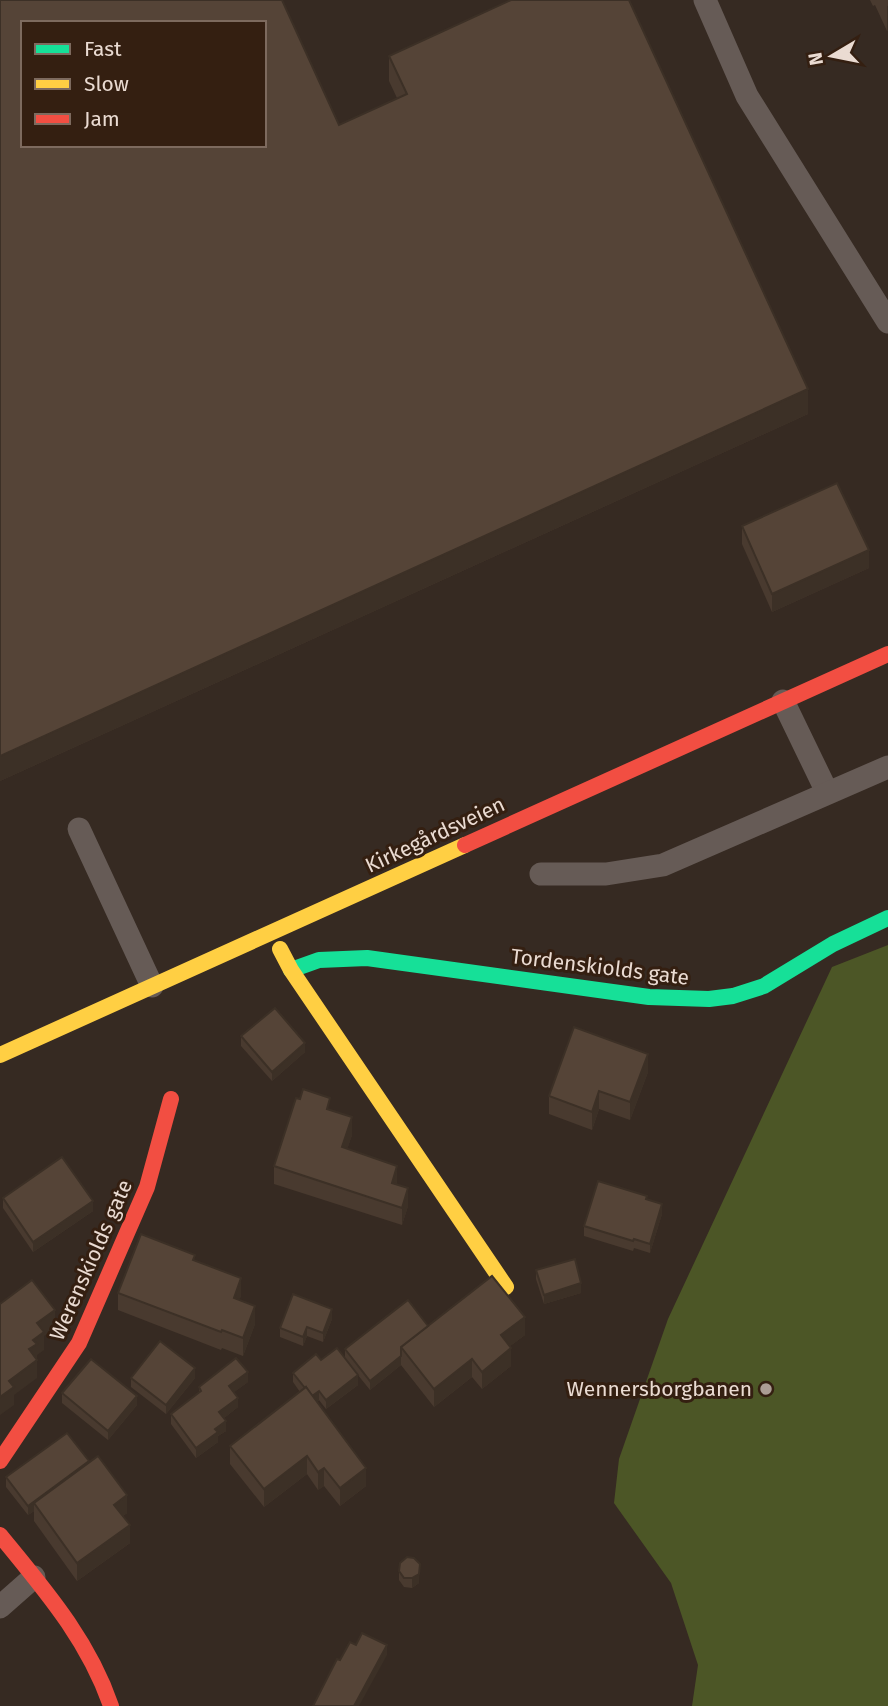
<svg xmlns="http://www.w3.org/2000/svg" width="888" height="1706" font-family="'Fira Sans',sans-serif">
<rect width="100%" height="100%" fill="#362a22"/>
<path fill="#4c5626" d="M 888,945 L 888,1706 L 692,1706 L 698,1665 L 671,1583 L 614,1503 L 619,1459 L 668,1319 L 832,967 Z"/>
<g fill="none" stroke-linecap="round" stroke-linejoin="round">
<g stroke="#665b56" stroke-width="23">
<path d="M 705,0 L 747,96 L 888,322"/>
<path d="M 783,701 L 827,792"/>
<path d="M 79,829 L 152,986"/>
<path d="M 541,874 L 606,874 L 663,865 L 888,767"/>
<path d="M 0,1607 L 34,1577"/>
</g>
<path stroke="#16e098" stroke-width="16" d="M 291,970 L 319,960 L 367,958 L 649,997 L 709,999 L 733,996 L 764,986 L 833,944 L 888,918"/>
<g stroke="#ffcf43" stroke-width="16">
<path d="M 280,949 L 291,970 L 506,1287"/>
<path d="M 0,1055 L 465,845"/>
</g>
<g stroke="#f24e42" stroke-width="16">
<path d="M 465,845 L 888,654"/>
<path d="M 0,1461 L 79,1343 L 147,1187 L 171,1099"/>
<path d="M 0,1535 C 44,1589 88,1639 111,1706"/>
</g>
</g>
<g fill="#493a2f">
<path d="M 0,0 L 339,125 L 397,98 L 389,81 L 389,56 L 808,414 L 0,781 Z"/>
<path d="M 870,0 L 888,0 L 887,31 L 875,5 L 873,6 Z"/>
<path d="M 742,526 L 869,568 L 772,612 L 742,544 Z"/>
<path d="M 241,1036 L 305,1052 L 272,1081 L 241,1046 Z"/>
<path d="M 648,1072 L 630,1120 L 599,1109 L 592,1130 L 549,1114 L 549,1096 Z"/>
<path d="M 330,1110 L 352,1135 L 347,1149 L 397,1185 L 408,1206 L 402,1225 L 274,1184 L 274,1166 Z"/>
<path d="M 3,1198 L 93,1211 L 33,1252 L 3,1208 Z"/>
<path d="M 647,1200 L 662,1214 L 650,1253 L 634,1248 L 633,1251 L 584,1236 L 584,1226 Z"/>
<path d="M 195,1261 L 241,1296 L 239,1300 L 255,1324 L 243,1356 L 222,1348 L 221,1350 L 118,1310 L 118,1293 Z"/>
<path d="M 536,1270 L 581,1293 L 544,1304 L 536,1279 Z"/>
<path d="M 332,1319 L 323,1342 L 307,1336 L 303,1346 L 280,1337 L 280,1328 Z"/>
<path d="M 428,1326 L 525,1335 L 510,1346 L 511,1366 L 482,1389 L 472,1377 L 434,1407 L 401,1365 L 370,1390 L 345,1359 L 345,1349 Z"/>
<path d="M 321,1360 L 358,1385 L 326,1409 L 319,1400 L 317,1402 L 366,1486 L 340,1506 L 324,1486 L 318,1490 L 307,1474 L 264,1507 L 230,1464 L 230,1446 L 300,1392 L 293,1382 L 293,1373 Z"/>
<path d="M 131,1378 L 195,1378 L 166,1414 L 131,1387 Z"/>
<path d="M 248,1382 L 234,1392 L 238,1407 L 224,1418 L 226,1431 L 218,1436 L 218,1442 L 196,1458 L 171,1424 L 171,1414 L 199,1393 L 199,1387 Z"/>
<path d="M 62,1393 L 137,1405 L 108,1440 L 62,1403 Z"/>
<path d="M 89,1463 L 127,1513 L 123,1516 L 130,1543 L 77,1581 L 34,1521 L 34,1511 L 28,1515 L 6,1487 L 6,1477 Z"/>
<path d="M 399,1571 L 419,1583 L 412,1588 L 404,1587 L 399,1580 Z"/>
</g>
<g fill="#3c3026">
<rect x="887" y="6" width="1" height="25"/>
<path d="M 808,389 L 808,414 L 0,781 L 0,756 Z"/>
<path d="M 869,550 L 869,568 L 772,612 L 772,594 Z"/>
<path d="M 305,1043 L 305,1052 L 272,1081 L 272,1072 Z"/>
<path d="M 648,1054 L 648,1072 L 630,1120 L 630,1102 Z"/>
<path d="M 599,1091 L 599,1109 L 592,1130 L 592,1112 Z"/>
<path d="M 352,1117 L 352,1135 L 342,1165 L 342,1147 Z"/>
<path d="M 397,1166 L 397,1184 L 392,1201 L 392,1183 Z"/>
<path d="M 408,1188 L 408,1206 L 402,1225 L 402,1208 Z"/>
<path d="M 93,1201 L 93,1211 L 33,1252 L 33,1242 Z"/>
<path d="M 662,1204 L 662,1214 L 650,1253 L 650,1244 Z"/>
<path d="M 241,1278 L 241,1296 L 234,1316 L 234,1298 Z"/>
<path d="M 581,1283 L 581,1293 L 544,1304 L 544,1295 Z"/>
<path d="M 255,1306 L 255,1324 L 243,1356 L 243,1338 Z"/>
<path d="M 332,1309 L 332,1319 L 323,1342 L 323,1333 Z"/>
<path d="M 55,1310 L 55,1328 L 44,1336 L 44,1350 L 37,1355 L 37,1378 L 14,1395 L 14,1405 L 0,1415 L 0,1397 L 29,1349 L 37,1323 Z"/>
<path d="M 525,1317 L 525,1335 L 501,1353 L 501,1335 Z"/>
<path d="M 307,1327 L 307,1336 L 303,1346 L 303,1337 Z"/>
<path d="M 511,1348 L 511,1366 L 482,1389 L 482,1372 Z"/>
<path d="M 401,1356 L 401,1365 L 370,1390 L 370,1381 Z"/>
<path d="M 472,1359 L 472,1377 L 434,1407 L 434,1389 Z"/>
<path d="M 195,1368 L 195,1378 L 166,1414 L 166,1405 Z"/>
<path d="M 248,1372 L 248,1382 L 229,1396 L 229,1386 Z"/>
<path d="M 358,1375 L 358,1385 L 326,1409 L 326,1400 Z"/>
<path d="M 319,1391 L 319,1400 L 311,1406 L 311,1397 Z"/>
<path d="M 137,1396 L 137,1405 L 108,1440 L 108,1431 Z"/>
<path d="M 238,1398 L 238,1407 L 219,1422 L 219,1412 Z"/>
<path d="M 226,1421 L 226,1431 L 218,1436 L 218,1442 L 196,1458 L 196,1448 L 215,1429 Z"/>
<path d="M 307,1456 L 307,1474 L 264,1507 L 264,1489 Z"/>
<path d="M 89,1461 L 89,1471 L 34,1503 L 34,1511 L 28,1515 L 28,1506 Z"/>
<path d="M 324,1468 L 324,1486 L 318,1490 L 318,1472 Z"/>
<path d="M 366,1468 L 366,1486 L 340,1506 L 340,1488 Z"/>
<path d="M 127,1495 L 127,1513 L 114,1523 L 114,1505 Z"/>
<path d="M 130,1525 L 130,1543 L 77,1581 L 77,1563 Z"/>
<path d="M 420,1564 L 419,1583 L 412,1588 L 412,1578 Z"/>
<path d="M 387,1645 L 387,1655 L 359,1706 L 354,1706 Z"/>
</g>
<g fill="#554437" stroke="#3c3026" stroke-width="2" fill-rule="evenodd">
<path d="M 0,0 L 282,0 L 339,125 L 407,94 L 389,56 L 511,0 L 629,0 L 808,389 L 0,756 ZM 23,23 L 264,23 L 264,145 L 23,145 Z"/>
<path d="M 837,483 L 869,550 L 772,594 L 742,526 Z"/>
<path d="M 275,1008 L 305,1043 L 272,1072 L 241,1036 Z"/>
<path d="M 574,1027 L 648,1054 L 630,1102 L 599,1091 L 592,1112 L 549,1096 Z"/>
<path d="M 303,1089 L 330,1098 L 327,1109 L 352,1117 L 342,1147 L 397,1166 L 392,1183 L 408,1188 L 402,1208 L 274,1166 L 296,1098 L 300,1099 Z"/>
<path d="M 62,1157 L 93,1201 L 33,1242 L 3,1198 Z"/>
<path d="M 598,1181 L 647,1196 L 646,1199 L 662,1204 L 650,1244 L 634,1239 L 633,1241 L 584,1226 Z"/>
<path d="M 141,1234 L 195,1255 L 193,1260 L 241,1278 L 234,1298 L 255,1306 L 243,1338 L 222,1330 L 221,1332 L 118,1293 Z"/>
<path d="M 575,1259 L 581,1283 L 544,1295 L 536,1270 Z"/>
<path d="M 492,1276 L 525,1317 L 501,1335 L 511,1348 L 482,1372 L 472,1359 L 434,1389 L 401,1347 Z"/>
<path d="M 32,1280 L 55,1310 L 37,1323 L 44,1332 L 33,1340 L 37,1344 L 29,1349 L 37,1360 L 9,1381 L 14,1387 L 0,1397 L 0,1304 Z"/>
<path d="M 293,1294 L 332,1309 L 323,1333 L 307,1327 L 303,1337 L 280,1328 Z"/>
<path d="M 408,1300 L 428,1326 L 401,1347 L 401,1356 L 370,1381 L 345,1349 Z"/>
<path d="M 160,1341 L 195,1368 L 166,1405 L 131,1378 Z"/>
<path d="M 337,1348 L 358,1375 L 326,1400 L 319,1391 L 312,1396 L 306,1387 L 305,1388 L 293,1373 L 316,1354 L 321,1360 Z"/>
<path d="M 236,1358 L 248,1372 L 229,1386 L 238,1398 L 219,1412 L 226,1421 L 215,1429 L 218,1432 L 196,1448 L 171,1414 L 201,1391 L 199,1387 Z"/>
<path d="M 91,1359 L 137,1396 L 108,1431 L 62,1393 Z"/>
<path d="M 306,1387 L 366,1468 L 340,1488 L 324,1468 L 318,1472 L 307,1456 L 264,1489 L 230,1446 Z"/>
<path d="M 67,1433 L 89,1461 L 28,1506 L 6,1477 Z"/>
<path d="M 98,1456 L 127,1495 L 114,1505 L 130,1525 L 77,1563 L 34,1503 Z"/>
<path d="M 407,1557 L 414,1558 L 420,1564 L 419,1574 L 412,1578 L 404,1578 L 399,1571 L 400,1563 Z"/>
<path d="M 362,1633 L 387,1645 L 354,1706 L 313,1706 L 337,1659 L 340,1660 L 350,1642 L 356,1645 Z"/>
</g>
<circle fill="#ab9d94" stroke="#341f11" stroke-width="2.5" cx="766" cy="1389" r="7"/>
<g text-anchor="middle" stroke-width="6" stroke-linejoin="round" paint-order="stroke">
<g font-size="21" fill="#eadbd2" stroke="#341f11">
<text transform="translate(435 835) rotate(-25)" y="7">Kirkegårdsveien</text>
<text transform="translate(600 967) rotate(7)" y="7">Tordenskiolds gate</text>
<text transform="translate(91 1260) rotate(-66)" y="7">Werenskiolds gate</text>
</g>
<g font-size="21" fill="#eadbd2" stroke="#341f11" text-anchor="end">
<text x="752" y="1396">Wennersborgbanen</text>
</g>
</g>
<rect x="21" y="21" width="245" height="126" fill="#341f11" stroke="#7d6a5e" stroke-width="2"/>
<rect x="35" y="44" width="35" height="10" fill="#16e098" stroke="#7d6a5e" stroke-width="2"/>
<text x="84" y="56" font-size="21" fill="#eadbd2">Fast</text>
<rect x="35" y="79" width="35" height="10" fill="#ffcf43" stroke="#7d6a5e" stroke-width="2"/>
<text x="84" y="91" font-size="21" fill="#eadbd2">Slow</text>
<rect x="35" y="114" width="35" height="10" fill="#f24e42" stroke="#7d6a5e" stroke-width="2"/>
<text x="84" y="126" font-size="21" fill="#eadbd2">Jam</text>
<g transform="translate(832 56) rotate(260)" stroke="#341f11" stroke-width="5" paint-order="stroke">
<path d="M0-5L12 26L0 18L-12 26Z" fill="#eadbd2"/>
<text y="-10" font-size="19" font-weight="bold" text-anchor="middle" fill="#eadbd2">N</text>
</g>
</svg>
